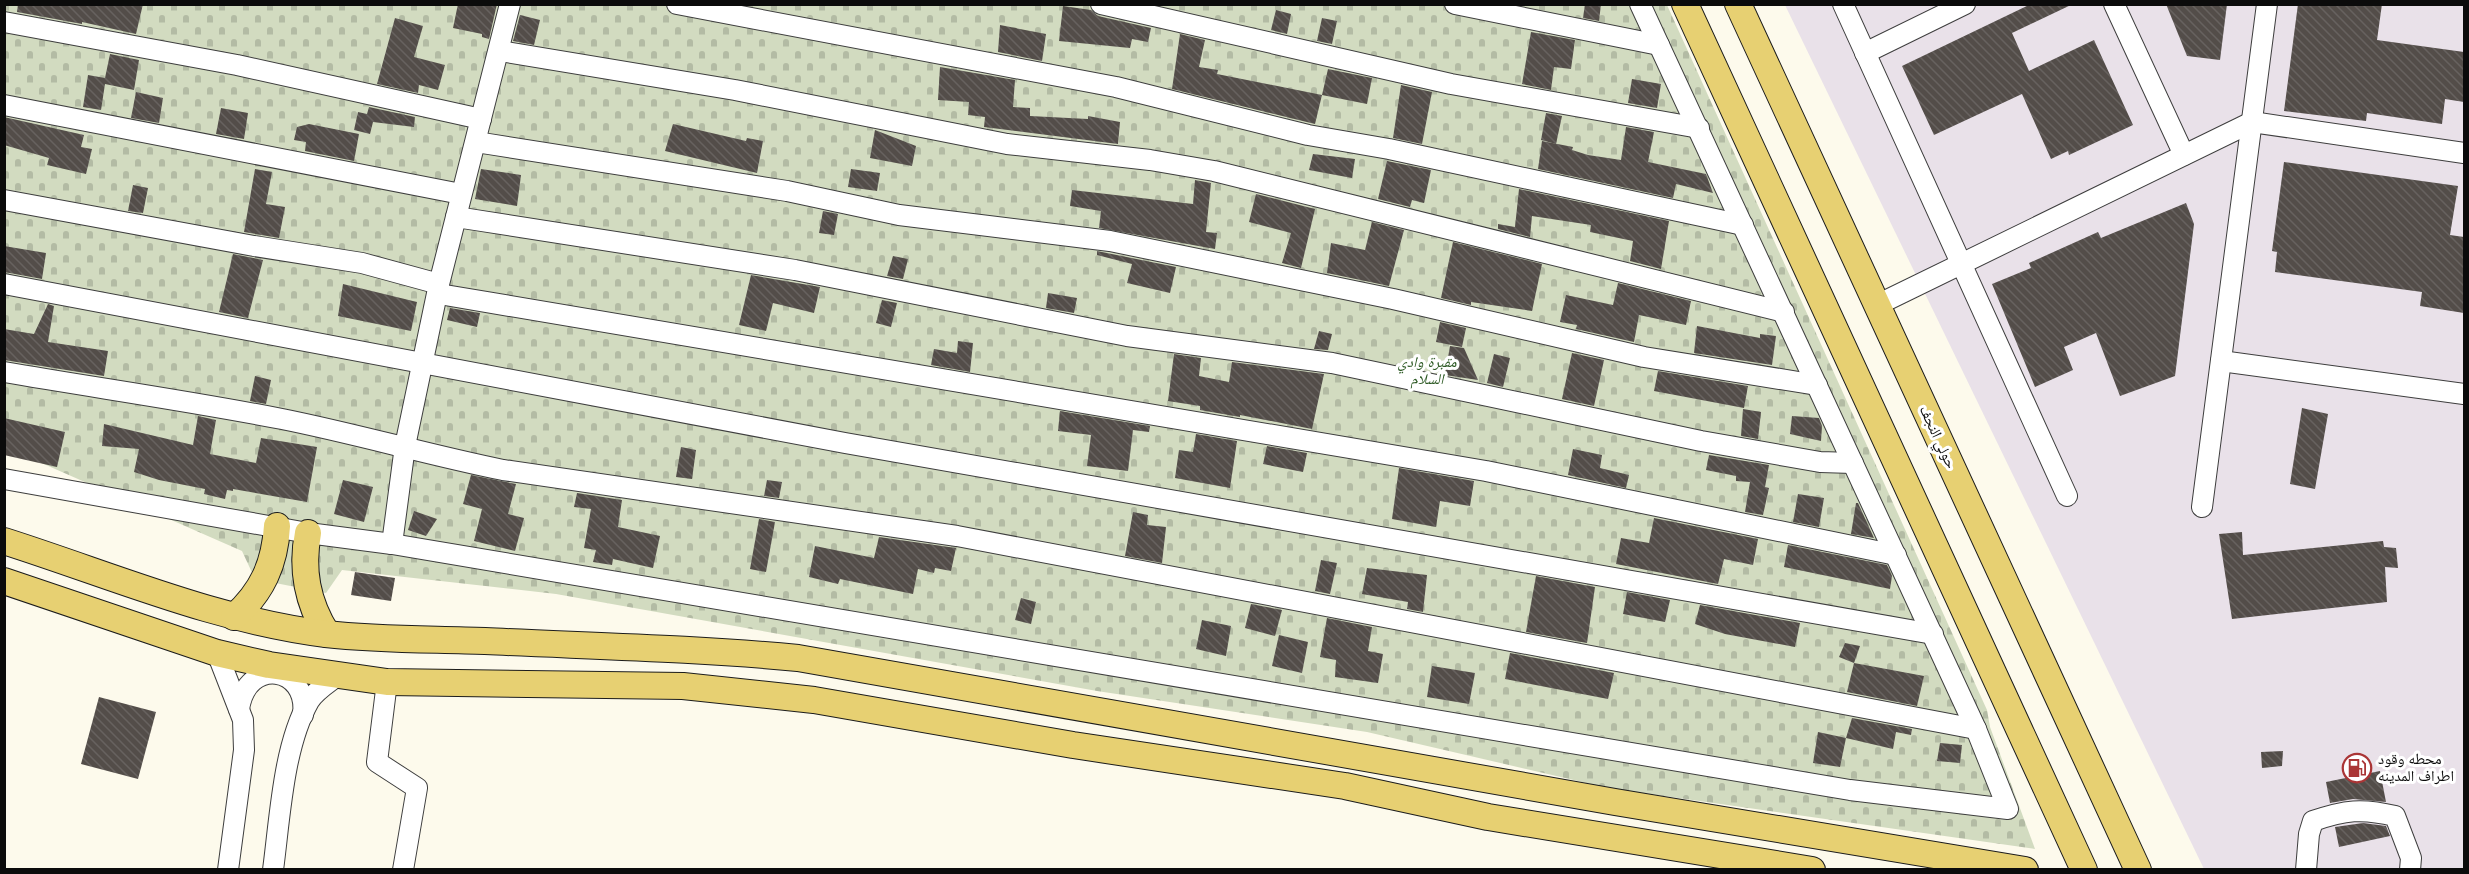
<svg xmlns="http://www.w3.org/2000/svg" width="2469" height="874" font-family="'Noto Serif','Noto Naskh Arabic',serif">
<defs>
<pattern id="cemetery-stones" width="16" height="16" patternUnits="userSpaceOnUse" patternTransform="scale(1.5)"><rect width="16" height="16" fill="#d2dbc0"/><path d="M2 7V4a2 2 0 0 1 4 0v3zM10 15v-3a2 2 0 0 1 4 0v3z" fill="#b3bba4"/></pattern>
<pattern id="building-back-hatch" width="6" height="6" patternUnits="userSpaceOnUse" patternTransform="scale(1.5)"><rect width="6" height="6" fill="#534d49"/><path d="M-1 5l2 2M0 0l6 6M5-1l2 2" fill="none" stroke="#67625f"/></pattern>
</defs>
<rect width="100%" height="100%" fill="#fdfaec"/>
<path fill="#e9e1e9" d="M 1785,5 L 2464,5 L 2464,869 L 2204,869 Z"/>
<path fill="url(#cemetery-stones)" d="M 5,5 L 1667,5 L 1987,710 L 1990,727 L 2035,849 L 1608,788 L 1367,732 L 1097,691 L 556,594 L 342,570 L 326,593 L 255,579 L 242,551 L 5,447 Z"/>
<g fill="url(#building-back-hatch)">
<path d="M 18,4 L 143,4 L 136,34 L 82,22 L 82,24 L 17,12 Z"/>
<path d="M 458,4 L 497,4 L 489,39 L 482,37 L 482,34 L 453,28 Z"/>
<path d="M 1585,4 L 1601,4 L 1599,21 L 1583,18 Z"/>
<path d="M 2031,4 L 2073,4 L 2012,33 L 2029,71 L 2094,40 L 2133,125 L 2069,155 L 2068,151 L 2051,159 L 2022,94 L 1934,135 L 1902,66 Z"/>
<path d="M 2166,4 L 2227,4 L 2220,60 L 2187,56 Z"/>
<path d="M 2298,4 L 2382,4 L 2377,40 L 2464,52 L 2464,102 L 2445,99 L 2442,124 L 2367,113 L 2366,121 L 2284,111 Z"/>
<path d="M 1063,6 L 1091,10 L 1098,16 L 1151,28 L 1148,42 L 1132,39 L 1130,48 L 1059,41 Z"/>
<path d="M 1276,10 L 1291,14 L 1287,34 L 1271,30 Z"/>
<path d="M 520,15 L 540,20 L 534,45 L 513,41 Z"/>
<path d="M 395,18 L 423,26 L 414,57 L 445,65 L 438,90 L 419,85 L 418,93 L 377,84 Z"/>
<path d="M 1322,18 L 1337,21 L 1332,44 L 1317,41 Z"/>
<path d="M 1000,25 L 1046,34 L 1042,61 L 998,52 Z"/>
<path d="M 1531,32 L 1575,40 L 1571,69 L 1554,67 L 1551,90 L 1522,84 Z"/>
<path d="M 1180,34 L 1205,40 L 1199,67 L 1218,70 L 1217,74 L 1322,95 L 1315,124 L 1172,89 Z"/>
<path d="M 110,54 L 139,60 L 134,90 L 105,84 L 101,110 L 83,107 L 88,75 L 105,78 Z"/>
<path d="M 940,67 L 1015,80 L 1013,107 L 1030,108 L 1030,116 L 1088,119 L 1088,116 L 1120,122 L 1118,144 L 984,127 L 985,117 L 968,115 L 969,102 L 938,100 Z"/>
<path d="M 1328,69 L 1372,78 L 1367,104 L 1322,95 Z"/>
<path d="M 1632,79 L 1661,84 L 1657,108 L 1628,103 Z"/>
<path d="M 1401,85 L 1432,92 L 1422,144 L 1393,138 Z"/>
<path d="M 136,92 L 163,98 L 159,123 L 131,118 Z"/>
<path d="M 369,107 L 415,117 L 414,127 L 373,122 L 370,134 L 354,130 L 358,112 L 367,114 Z"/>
<path d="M 221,108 L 248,113 L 244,139 L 216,134 Z"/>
<path d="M 1546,113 L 1562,116 L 1556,144 L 1541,140 Z"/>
<path d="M 4,117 L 84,135 L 81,147 L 92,149 L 86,174 L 47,165 L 49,158 L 4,145 Z"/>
<path d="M 309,124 L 359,134 L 354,161 L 305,151 L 306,142 L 294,140 L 297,127 Z"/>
<path d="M 673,124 L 746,141 L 747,138 L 763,141 L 757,173 L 665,151 Z"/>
<path d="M 1626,127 L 1654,132 L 1648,162 L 1706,174 L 1713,193 L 1676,184 L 1673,198 L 1538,169 L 1542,141 L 1573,147 L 1572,150 L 1588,155 L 1621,160 Z"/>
<path d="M 875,130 L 916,146 L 912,166 L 870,158 Z"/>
<path d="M 1313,154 L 1355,159 L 1352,178 L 1309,170 Z"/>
<path d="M 1387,161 L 1431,170 L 1424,203 L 1412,200 L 1410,207 L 1378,199 Z"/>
<path d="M 2284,162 L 2458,186 L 2450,235 L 2464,237 L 2464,313 L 2420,306 L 2422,292 L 2275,272 L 2277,252 L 2272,251 Z"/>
<path d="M 255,169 L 272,172 L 266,204 L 285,207 L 279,238 L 244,232 Z"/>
<path d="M 481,169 L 521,175 L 517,206 L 475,199 Z"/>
<path d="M 851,169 L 880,173 L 877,191 L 848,187 Z"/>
<path d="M 1195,180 L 1211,183 L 1206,232 L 1217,233 L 1215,249 L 1099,228 L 1101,211 L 1070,206 L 1072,190 L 1193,204 Z"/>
<path d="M 133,185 L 148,188 L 143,213 L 128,211 Z"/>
<path d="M 1519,189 L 1669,221 L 1661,269 L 1630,261 L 1633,241 L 1590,232 L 1591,225 L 1532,216 L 1530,237 L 1498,229 L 1498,224 L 1515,227 Z"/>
<path d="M 1256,194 L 1315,209 L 1301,268 L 1282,263 L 1291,233 L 1249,222 Z"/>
<path d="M 2186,203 L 2194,224 L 2175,376 L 2120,396 L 2096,333 L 2064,347 L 2073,370 L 2035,387 L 1992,284 L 2031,268 L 2029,263 L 2098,232 L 2101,238 Z"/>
<path d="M 823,211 L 838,214 L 834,235 L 819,233 Z"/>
<path d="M 1372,222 L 1404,230 L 1389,286 L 1327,273 L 1331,243 L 1365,250 Z"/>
<path d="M 1453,242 L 1542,264 L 1532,311 L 1471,302 L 1471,305 L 1441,298 Z"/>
<path d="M 4,246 L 46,253 L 42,279 L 4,272 Z"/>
<path d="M 1097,251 L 1176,267 L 1170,293 L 1127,283 L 1132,264 L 1097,255 Z"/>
<path d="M 233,254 L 263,260 L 248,318 L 219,312 Z"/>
<path d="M 893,256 L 908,259 L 903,279 L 887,276 Z"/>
<path d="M 751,275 L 820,287 L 814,313 L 773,303 L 766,331 L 739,325 Z"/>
<path d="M 1618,283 L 1691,301 L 1686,325 L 1639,315 L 1634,342 L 1576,329 L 1577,325 L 1560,322 L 1566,295 L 1613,305 Z"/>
<path d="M 343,284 L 417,302 L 411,331 L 338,316 Z"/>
<path d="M 1048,293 L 1077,298 L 1074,313 L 1046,308 Z"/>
<path d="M 882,300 L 897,303 L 891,327 L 876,323 Z"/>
<path d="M 48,304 L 54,306 L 48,342 L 108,351 L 104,376 L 4,360 L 4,329 L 34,334 Z"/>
<path d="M 450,308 L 480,313 L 477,327 L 447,320 Z"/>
<path d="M 1440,322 L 1466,328 L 1462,347 L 1436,342 Z"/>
<path d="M 1697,326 L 1760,338 L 1760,334 L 1776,336 L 1772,365 L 1694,353 Z"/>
<path d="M 1319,331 L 1332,334 L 1328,350 L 1314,349 Z"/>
<path d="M 958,341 L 973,343 L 970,372 L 931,365 L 934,349 L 957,353 Z"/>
<path d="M 1450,346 L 1464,348 L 1478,380 L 1445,375 Z"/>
<path d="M 1572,353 L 1604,360 L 1594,406 L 1562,399 Z"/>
<path d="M 1174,354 L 1201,358 L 1199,376 L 1229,382 L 1232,362 L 1324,374 L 1312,429 L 1240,415 L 1240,417 L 1200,410 L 1200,406 L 1168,401 Z"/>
<path d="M 1494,354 L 1510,358 L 1503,387 L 1487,383 Z"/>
<path d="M 1658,371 L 1748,386 L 1744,408 L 1654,391 Z"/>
<path d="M 255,376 L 271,380 L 266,404 L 250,401 Z"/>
<path d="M 2302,408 L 2328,414 L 2315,489 L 2290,484 Z"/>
<path d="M 1743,409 L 1761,412 L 1758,439 L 1741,436 Z"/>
<path d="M 1060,411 L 1150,426 L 1149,432 L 1133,430 L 1128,471 L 1087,466 L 1091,435 L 1058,431 Z"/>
<path d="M 198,416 L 216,420 L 210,454 L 256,463 L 261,438 L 317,447 L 307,502 L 233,489 L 233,491 L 227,490 L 225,499 L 204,494 L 205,489 L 159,480 L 134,472 L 139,449 L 102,446 L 104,424 L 193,445 Z"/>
<path d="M 1792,416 L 1819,418 L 1822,426 L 1821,441 L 1790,434 Z"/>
<path d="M 4,418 L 65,432 L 57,467 L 4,455 Z"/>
<path d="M 1196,434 L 1237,441 L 1230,488 L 1175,478 L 1179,450 L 1193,452 Z"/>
<path d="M 1267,446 L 1307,453 L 1303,472 L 1263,464 Z"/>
<path d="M 681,447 L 696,450 L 692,479 L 676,477 Z"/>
<path d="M 1573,449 L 1602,455 L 1600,468 L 1629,475 L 1626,488 L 1568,475 Z"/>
<path d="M 1709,455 L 1769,465 L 1765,487 L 1769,488 L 1763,515 L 1745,512 L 1750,482 L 1736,481 L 1736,476 L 1706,470 Z"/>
<path d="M 1399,468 L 1474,481 L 1470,506 L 1440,501 L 1436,527 L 1392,519 Z"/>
<path d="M 471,475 L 516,484 L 508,514 L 524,518 L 515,551 L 474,541 L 482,509 L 463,504 Z"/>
<path d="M 343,480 L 373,487 L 364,522 L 334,514 Z"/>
<path d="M 767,480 L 782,482 L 779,498 L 764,496 Z"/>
<path d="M 577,493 L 622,500 L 618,527 L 660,536 L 653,568 L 613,559 L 612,565 L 593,562 L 596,550 L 584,548 L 591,509 L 574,507 Z"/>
<path d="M 1798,494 L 1824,498 L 1819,527 L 1793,522 Z"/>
<path d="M 1856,503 L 1858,503 L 1874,538 L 1851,534 Z"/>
<path d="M 414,511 L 437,519 L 426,536 L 408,530 Z"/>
<path d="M 1133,512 L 1148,515 L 1147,525 L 1166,527 L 1162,563 L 1125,556 Z"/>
<path d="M 1654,518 L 1758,539 L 1753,565 L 1724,559 L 1718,584 L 1616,564 L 1621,538 L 1649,543 Z"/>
<path d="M 759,519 L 775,522 L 766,572 L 750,569 Z"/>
<path d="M 2242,532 L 2243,555 L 2383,541 L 2384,547 L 2396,548 L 2398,568 L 2385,567 L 2387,602 L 2232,619 L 2219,534 Z"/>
<path d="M 879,537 L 956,548 L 951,571 L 935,568 L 934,573 L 918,569 L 913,594 L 840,579 L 838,584 L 809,577 L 815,546 L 874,558 Z"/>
<path d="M 1788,545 L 1887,565 L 1892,576 L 1890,589 L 1784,567 Z"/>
<path d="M 1321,560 L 1337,563 L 1330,594 L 1315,591 Z"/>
<path d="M 1367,568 L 1427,575 L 1423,612 L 1407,609 L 1408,602 L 1362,594 Z"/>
<path d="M 355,572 L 395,578 L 391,601 L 351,595 Z"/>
<path d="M 1536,576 L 1595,587 L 1587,643 L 1526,632 Z"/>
<path d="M 1627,592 L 1670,600 L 1665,622 L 1623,614 Z"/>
<path d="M 1021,598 L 1036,602 L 1031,624 L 1015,620 Z"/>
<path d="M 1251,604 L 1282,610 L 1275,636 L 1245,628 Z"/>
<path d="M 1700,605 L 1800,623 L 1795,647 L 1725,634 L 1695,624 Z"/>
<path d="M 1327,618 L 1372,627 L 1368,651 L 1383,654 L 1378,683 L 1335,677 L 1336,660 L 1320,657 Z"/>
<path d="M 1202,620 L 1231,626 L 1226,656 L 1196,649 Z"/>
<path d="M 1279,635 L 1308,642 L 1302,673 L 1272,666 Z"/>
<path d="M 1845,643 L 1860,646 L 1854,663 L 1839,657 Z"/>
<path d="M 1510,653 L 1614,673 L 1608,699 L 1505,679 Z"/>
<path d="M 1854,663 L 1924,676 L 1917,706 L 1847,692 Z"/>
<path d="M 1432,666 L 1475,673 L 1469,704 L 1427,697 Z"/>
<path d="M 99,697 L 156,712 L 138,779 L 81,764 Z"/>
<path d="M 1852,718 L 1912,729 L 1911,735 L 1896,732 L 1893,749 L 1846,738 Z"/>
<path d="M 1818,732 L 1846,738 L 1840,767 L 1813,763 Z"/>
<path d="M 1940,743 L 1962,745 L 1960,763 L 1937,761 Z"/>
<path d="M 2283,751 L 2282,766 L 2262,768 L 2261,752 Z"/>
<path d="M 2380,771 L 2386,802 L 2353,799 L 2330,803 L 2326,782 Z"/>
<path d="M 2363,823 L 2386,826 L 2390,836 L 2339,847 L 2335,827 Z"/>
</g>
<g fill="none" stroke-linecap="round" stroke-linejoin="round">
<g stroke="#3e3e3e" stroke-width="22">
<g id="minor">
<path d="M 677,4 L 1116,87 L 1308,135 L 1389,149 L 1743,225"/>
<path d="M 1101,4 L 1451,84 L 1699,128"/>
<path d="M 1455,4 L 1659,45"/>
<path d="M 1843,4 L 2067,496"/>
<path d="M 2114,4 L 2184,155"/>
<path d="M 4,22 L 237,65 L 481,119"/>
<path d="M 500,51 L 735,90 L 1007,144 L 1150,160 L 1214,171 L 1784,312"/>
<path d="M 1865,53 L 1965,4"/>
<path d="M 4,105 L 461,194"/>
<path d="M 476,142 L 787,191 L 899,215 L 1110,241 L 1393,299 L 1644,357 L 1817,385"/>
<path d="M 4,200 L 254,246 L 362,263 L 439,284"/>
<path d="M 456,217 L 795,270 L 1127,336 L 1332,363 L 1701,441 L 1820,462 L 1853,463"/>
<path d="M 4,284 L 845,443 L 1933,634"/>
<path d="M 439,294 L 1486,471 L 1896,555"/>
<path d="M 1877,305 L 2252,122 L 2464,153"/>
<path d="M 2221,361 L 2464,394"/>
<path d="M 4,372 C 97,388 190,401 282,419 C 357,434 429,455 503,470 L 957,536 L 1976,729"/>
<path d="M 4,479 L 308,533 L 392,544 L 1850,790 L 2008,809 L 1976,729 L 1640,4"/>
<path d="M 2202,507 L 2267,4"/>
<path d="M 392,544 L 405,446 L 439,284 L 510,4"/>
<path d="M 217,653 L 243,720 L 244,750 L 228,870"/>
<path d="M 387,682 L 377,762 L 417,788 L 403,870"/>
<path d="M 239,709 C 247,656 309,666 303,715"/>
<path d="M 273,870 C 280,818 283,747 309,701 C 315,691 328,683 337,676"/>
<path d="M 2306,870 L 2309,834 L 2313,821 C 2345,810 2362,808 2395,816 L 2411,858 L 2410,870"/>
</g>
</g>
<g stroke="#1c1c1c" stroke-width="28">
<g id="major">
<path d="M 1685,4 L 2084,870"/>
<path d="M 1738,4 L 2138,870"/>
<path d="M 308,533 C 301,570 307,602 327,634"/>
<path d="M 4,541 C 111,575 214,620 326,634 C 379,640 432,639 485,641 C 589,646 694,648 798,658 L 1615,802 L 2025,870"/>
<path d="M 4,581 L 217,653 L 269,665 L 387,682 L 683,686 L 814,700 L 1073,745 L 1345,786 L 1488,817 L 1812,870"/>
<path d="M 234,617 C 262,592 275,564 277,526"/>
</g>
</g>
<use href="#minor" stroke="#fff" stroke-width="20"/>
<use href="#major" stroke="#e7d072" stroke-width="26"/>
</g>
<defs>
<g id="fuel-ring" transform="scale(1.5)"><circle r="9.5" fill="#fff" stroke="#aa3536" stroke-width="1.5"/><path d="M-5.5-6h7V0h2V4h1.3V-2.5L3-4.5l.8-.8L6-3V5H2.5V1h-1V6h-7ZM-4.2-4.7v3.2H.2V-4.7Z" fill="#aa3536"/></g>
</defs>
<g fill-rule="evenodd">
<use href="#fuel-ring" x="2357" y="768"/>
</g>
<g text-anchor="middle" stroke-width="6" stroke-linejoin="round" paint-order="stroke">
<g font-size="15" font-style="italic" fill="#2d5a24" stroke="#fff">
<text x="1427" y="367">مقبرة وادي<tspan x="1427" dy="17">السلام</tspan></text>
</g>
<g font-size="15" fill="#0b0b0b" stroke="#fff">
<text transform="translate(1938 437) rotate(65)" y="5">حولي النجف</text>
</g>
<g font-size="15" fill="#0b0b0b" stroke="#fff" text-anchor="start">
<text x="2378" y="764">محطه وقود<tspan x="2378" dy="17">اطراف المدينه</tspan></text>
</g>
</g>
<rect width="2469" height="874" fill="none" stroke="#0b0b0b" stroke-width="12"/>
</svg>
